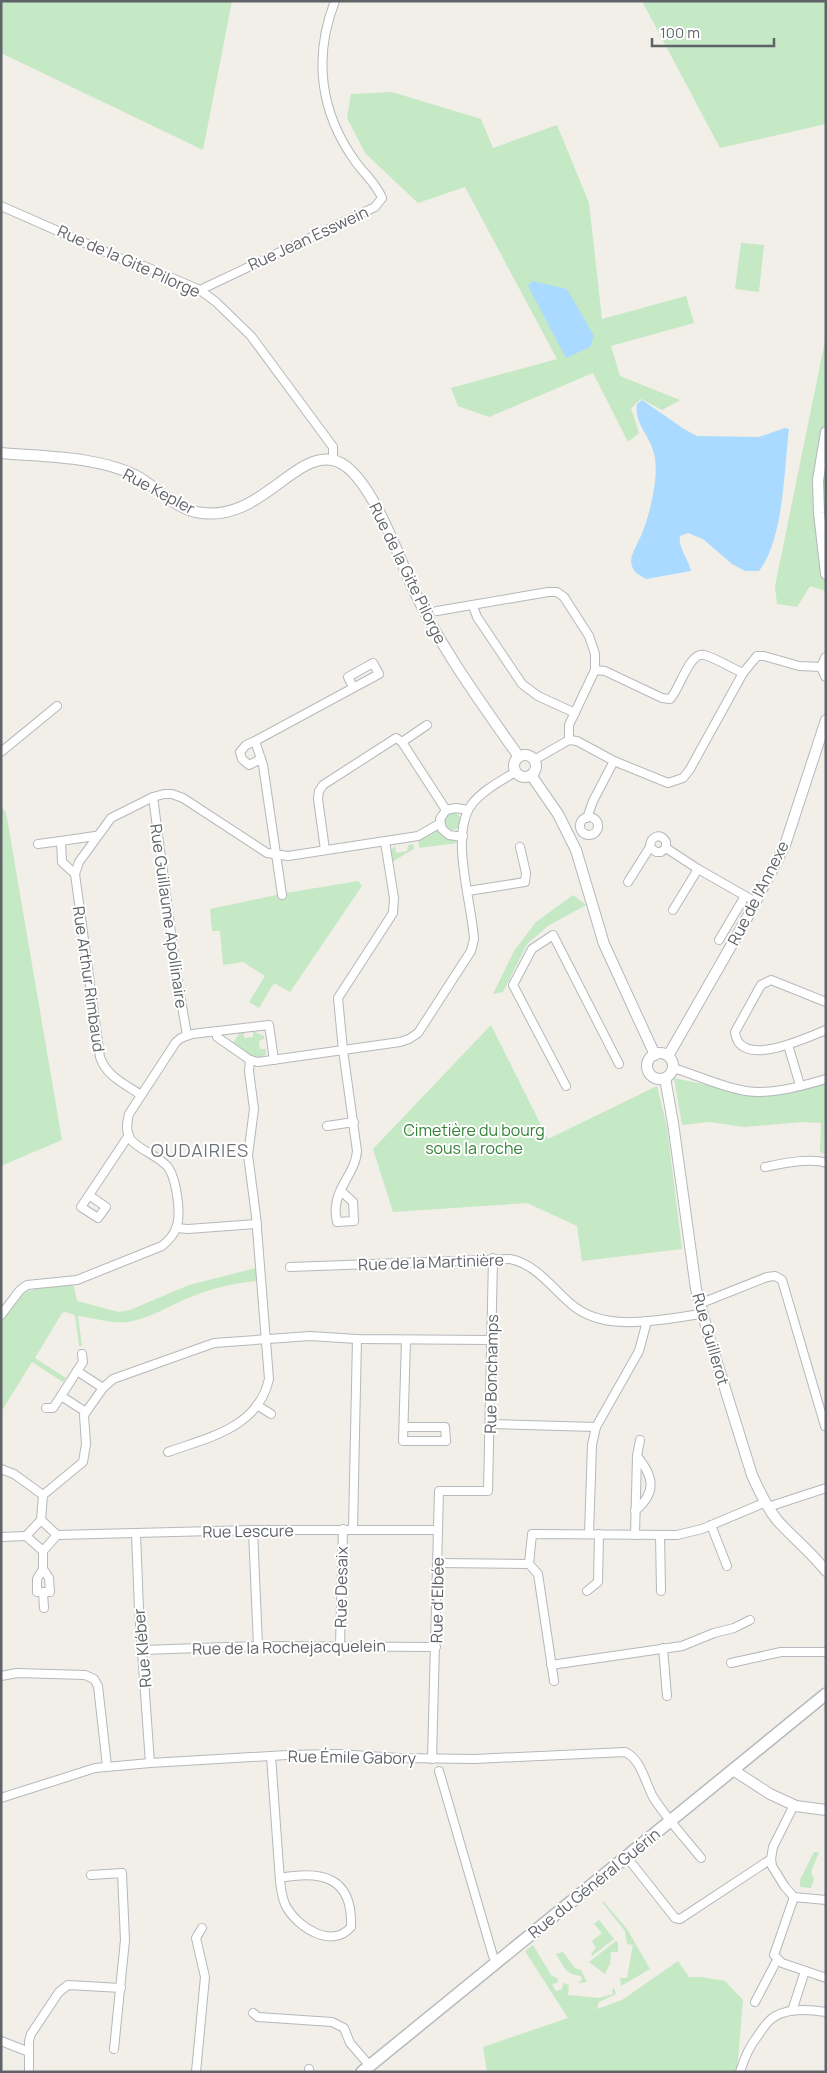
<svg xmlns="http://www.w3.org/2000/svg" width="827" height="2073" font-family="Manrope,sans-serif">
<rect width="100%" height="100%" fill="#f1efe8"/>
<g fill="#c5e8c5">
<path d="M 1,1 L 232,1 L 203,150 L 1,53 Z"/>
<path d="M 642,1 L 826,1 L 826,124 L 720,148 Z"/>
<path d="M 392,92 L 481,119 L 493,148 L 557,125 L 589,203 L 602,319 L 686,296 L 694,323 L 611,346 L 620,376 L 680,400 L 662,410 L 641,399 L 631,408 L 639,433 L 628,442 L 593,373 L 489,417 L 458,406 L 451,388 L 557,359 L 465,187 L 418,203 L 365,153 L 347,118 L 351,94 Z"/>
<path d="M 741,243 L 764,245 L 759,292 L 735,289 Z"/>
<path d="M 826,336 L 826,591 L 810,586 L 797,607 L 777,604 L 775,586 Z"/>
<path d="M 1,807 L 6,812 L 62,1140 L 1,1166 Z"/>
<circle cx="452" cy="821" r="9"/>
<path d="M 438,830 L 457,843 L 419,848 L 418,838 Z"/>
<path d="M 413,844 L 414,849 L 392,862 L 390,850 L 395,846 L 396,853 L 407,851 L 408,845 Z"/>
<path d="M 358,881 L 362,886 L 290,992 L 274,983 L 259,1008 L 249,1002 L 265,976 L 243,962 L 223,965 L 220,931 L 212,931 L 210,909 L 286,893 Z"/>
<path d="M 573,895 L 586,905 L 548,926 L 527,944 L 503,992 L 493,994 L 514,951 L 536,922 Z"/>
<path d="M 491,1025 L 548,1139 L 657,1086 L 667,1127 L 682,1249 L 582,1261 L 577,1226 L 527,1203 L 393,1212 L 373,1149 Z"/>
<path d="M 253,1031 L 264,1036 L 264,1039 L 259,1041 L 260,1049 L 266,1049 L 266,1054 L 259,1059 L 255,1058 L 233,1043 L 240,1032 L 244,1032 L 244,1038 L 253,1037 Z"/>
<path d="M 674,1078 L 759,1096 L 788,1092 L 826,1082 L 824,1154 L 820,1152 L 821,1123 L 802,1122 L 745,1127 L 709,1122 L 682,1125 Z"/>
<path d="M 256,1268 L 257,1281 C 235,1283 214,1288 193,1296 C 172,1304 151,1318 128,1322 C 112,1324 94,1318 78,1316 L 82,1346 L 79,1346 L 75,1315 L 66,1312 L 62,1313 L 35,1358 L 66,1378 L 63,1382 L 32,1362 L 1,1412 L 1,1322 L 18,1297 L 28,1291 L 44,1287 L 71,1284 L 74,1287 L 77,1301 L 119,1312 L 130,1310 L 189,1285 Z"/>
<path d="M 814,1852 L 819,1852 L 811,1872 L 814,1879 L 811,1888 L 800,1887 L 800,1880 Z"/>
<path d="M 603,1901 L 627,1929 L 650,1969 L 621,1986 L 620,1978 L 627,1978 L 633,1945 L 627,1944 L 625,1931 L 602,1902 Z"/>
<path d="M 599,1920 L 614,1939 L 592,1956 L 591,1954 L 596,1948 L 592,1941 L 602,1933 L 594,1924 Z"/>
<path d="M 616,1941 L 618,1942 L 618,1952 L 611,1952 L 610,1964 L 605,1974 L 589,1962 Z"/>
<path d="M 533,1945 L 551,1975 L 558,1979 L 558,1982 L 552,1985 L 556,1991 L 562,1989 L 563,1983 L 569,1985 L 568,1995 L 599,1998 L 613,1994 L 612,1990 L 614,1988 L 616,1994 L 599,2002 L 597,2009 L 622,2000 L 678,1961 L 689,1977 L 701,1977 L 725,1981 L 743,2000 L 737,2072 L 487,2072 L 483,2047 L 568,2018 L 525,1951 Z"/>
<path d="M 563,1952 L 575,1968 L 581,1970 L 587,1982 L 578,1983 L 582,1980 L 581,1976 C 565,1974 565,1968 556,1954 Z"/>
</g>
<g fill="#aadaff">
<path d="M 532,281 L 567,289 L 594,336 L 590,347 L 566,358 L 528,286 Z"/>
<path d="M 642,400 L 684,429 L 697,436 L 759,437 L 785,428 L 789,429 C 784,469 784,539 759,571 L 745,571 L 732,564 L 703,539 L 688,533 L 680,536 C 678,548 688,558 691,571 L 646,579 C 640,575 634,573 632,566 C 629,559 634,551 637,544 C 646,527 651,507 654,489 C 656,476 657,462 653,450 C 648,433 634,423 637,404 Z"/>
</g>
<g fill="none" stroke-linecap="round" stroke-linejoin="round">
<g stroke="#b5b8bc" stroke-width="10">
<g id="minor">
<path d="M 1,206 L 126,261 L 144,266 L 200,290 L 216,302 L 251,336 L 333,447 L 333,460"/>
<path d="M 200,290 L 375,207 L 382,198 C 376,183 364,174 355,161 C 320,112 313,57 335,1"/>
<path d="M 473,606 L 477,617 L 522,684 L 538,696 L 575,713"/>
<path d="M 437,611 L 548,592 L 557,592 L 564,597 L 589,636 L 595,654 L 595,670 L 569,725 L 569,740"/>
<path d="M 595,670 L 605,671 L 662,698 L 670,699 C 680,689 689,652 704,655 C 716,658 731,668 743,673"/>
<path d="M 255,741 L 246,745 L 240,752 L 242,759 L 249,765 L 261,759 L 263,765 L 282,895"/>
<path d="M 402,742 L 427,725"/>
<path d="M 1,752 L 57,706"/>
<path d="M 261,759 L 255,741 L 379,674 L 373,663 L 348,677 L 353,687"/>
<path d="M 534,760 L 569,740 L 577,741 L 614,761 L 668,783 L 683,778 L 690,769 L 743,673 L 757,656 L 764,656 L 799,666 L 822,667"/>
<path d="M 153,797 L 176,971 L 187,1035"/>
<circle cx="589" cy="826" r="9"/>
<path d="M 587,818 L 593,801 L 614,761"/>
<path d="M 463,837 L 449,835 L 442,829 L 440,819 L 446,810 L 456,808 L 468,810"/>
<path d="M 38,844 L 61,841"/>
<path d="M 666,848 L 661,852 L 656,852 L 650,847 C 650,836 661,832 666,842 L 666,848 L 698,869 L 756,902"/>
<path d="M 325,850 L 318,799 L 319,791 L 323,785 L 396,738 L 402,742 L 446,810"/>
<path d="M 75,874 L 62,862 L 61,841 L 95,836"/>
<path d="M 628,882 L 650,847"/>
<path d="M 468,891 L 525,882 L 526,873 L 520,847"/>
<path d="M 673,910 L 698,869"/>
<path d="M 719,940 L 745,896"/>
<path d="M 826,1002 L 771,980 L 761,985 L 735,1032 C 739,1070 806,1038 826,1030"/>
<path d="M 216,1032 L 217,1037 L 250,1060 L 258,1062 L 400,1042 L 409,1039 L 418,1033 L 471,951 L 474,939 C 472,903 449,834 472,804 C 483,790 501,781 515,772"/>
<path d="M 788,1045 L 800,1085"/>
<path d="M 673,1068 C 697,1075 721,1087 746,1091 C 771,1095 802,1086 826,1079"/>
<path d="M 566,1086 L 513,985 L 532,949 L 553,935 L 619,1064"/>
<path d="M 141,1095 C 125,1084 106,1076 100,1057 L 75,874 L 79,862 L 111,818 L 153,797 L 164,794 L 172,794 L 183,798 L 267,853 L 288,856 L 418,836 L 439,824"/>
<path d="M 327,1126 L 354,1122"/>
<path d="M 765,1167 C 780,1164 811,1157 826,1163"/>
<path d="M 341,1191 L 353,1202 L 354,1221 L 337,1222 C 336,1217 335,1211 336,1206 C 337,1187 356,1171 357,1151 L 343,1050 L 338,998 L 393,913 L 394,898 L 385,842"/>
<path d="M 89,1195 L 106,1207 L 98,1218 L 81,1207 L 129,1135"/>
<path d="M 176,1228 L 188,1229 L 257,1224"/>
<path d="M 290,1267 L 510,1259 C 536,1264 552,1288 571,1304 C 605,1334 662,1319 702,1314"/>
<path d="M 699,1304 L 767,1277 L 775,1276 L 782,1280 L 825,1426"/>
<path d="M 1,1315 L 20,1290 L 27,1285 L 77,1280 L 162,1246 C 168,1241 174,1235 176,1228 C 182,1214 176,1175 166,1165 C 156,1155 140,1150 131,1140 C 125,1132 127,1122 129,1114 L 176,1042 L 181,1038 L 192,1034 L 269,1025 L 274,1060"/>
<path d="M 77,1371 L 83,1362 L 82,1354"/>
<path d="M 103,1388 L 77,1371 L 61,1396 L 86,1412 L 103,1388 L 113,1379 L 214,1343 L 310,1336 L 357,1339 L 492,1340"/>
<path d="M 257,1405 L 271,1414"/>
<path d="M 46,1408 L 53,1408 L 61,1396"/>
<path d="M 490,1424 L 596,1427"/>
<path d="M 404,1427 L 445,1427 L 446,1441 L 403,1441 L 406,1340"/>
<path d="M 168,1452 C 209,1437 258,1428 269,1379 L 256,1216 L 248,1155 L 254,1109 L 249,1071 L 250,1060"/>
<path d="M 1,1469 L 14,1474 L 43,1495 L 83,1462 L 86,1444 L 84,1415 L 86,1412"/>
<path d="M 768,1507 L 826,1488"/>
<path d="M 635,1511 C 657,1492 654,1477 637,1456"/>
<path d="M 41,1520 L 57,1535 L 43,1551 L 26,1536 Z"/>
<path d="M 41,1520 L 43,1495"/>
<path d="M 711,1525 L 727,1566"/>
<path d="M 353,1529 L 357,1339"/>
<path d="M 253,1530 L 258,1646"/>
<path d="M 136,1534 L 139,1609 L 150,1763"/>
<path d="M 589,1534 L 592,1445 L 596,1427 L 639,1351 L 647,1321"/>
<path d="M 57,1535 L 253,1530 L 438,1530"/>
<path d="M 635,1535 L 637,1456 L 640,1440"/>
<path d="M 660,1535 L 661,1591"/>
<path d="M 1,1537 L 26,1536"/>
<path d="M 438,1563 L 529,1564 L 532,1534 L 677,1535 L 702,1529 L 766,1502"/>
<path d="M 529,1564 L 538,1574 L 554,1681"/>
<path d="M 43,1569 L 49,1578 L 50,1592 L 37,1592 L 37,1579 L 43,1569 L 43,1551"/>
<path d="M 587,1591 L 598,1582 L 599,1534"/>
<path d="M 43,1592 L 44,1608"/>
<path d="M 340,1645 L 343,1529"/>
<path d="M 663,1648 L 667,1696"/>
<path d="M 143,1650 L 258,1646 L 436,1647"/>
<path d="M 731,1663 L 781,1652 L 826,1652"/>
<path d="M 551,1665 L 682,1646 L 714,1633 L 734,1628 L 750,1620"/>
<path d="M 1,1676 L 17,1673 L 85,1675 L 94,1679 L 98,1686 L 107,1766"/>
<path d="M 271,1756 L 280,1881 C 281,1890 282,1900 287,1908 C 299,1928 332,1949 351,1927 C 353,1877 322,1870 280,1878"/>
<path d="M 432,1759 L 439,1491 L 488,1491 L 493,1258"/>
<path d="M 439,1771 L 493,1956 L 497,1962"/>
<path d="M 1,1798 L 95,1768 L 150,1763 L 287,1755 L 338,1754 L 399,1758 L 475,1759 L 625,1752 C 641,1759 645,1782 653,1797 C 667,1819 685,1838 701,1858"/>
<path d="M 794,1805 L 773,1847 L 771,1859 L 772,1866 L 785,1887 L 794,1897 L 826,1900"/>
<path d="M 626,1856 L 675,1918 L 680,1919 L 771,1859"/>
<path d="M 91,1875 L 122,1873 L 125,1940 L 114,2049"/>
<path d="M 794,1897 L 774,1955 L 782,1963 L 826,1978"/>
<path d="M 755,2002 L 777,1960"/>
<path d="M 792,2011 L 805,1971"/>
<path d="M 253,2013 L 258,2017 L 332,2022 L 344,2028 L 350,2043 L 370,2066"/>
<path d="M 1,2041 L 29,2052"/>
<path d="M 29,2072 L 29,2041 L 31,2034 L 59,1992 L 68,1985 L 121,1988"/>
<path d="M 196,2072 L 205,1977 L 196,1938 L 202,1928"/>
<path d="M 309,2072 L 309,2069"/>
<path d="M 740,2072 C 744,2059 749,2047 757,2037 C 761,2031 765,2025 769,2021 C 783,2007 808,2009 826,2012"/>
</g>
</g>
<g stroke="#b5b8bc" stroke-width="12">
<g id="tertiary">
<path d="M 826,432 L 818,480 L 819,513 L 826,574"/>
<path d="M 1,453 C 44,457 95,456 135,475 C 154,485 175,508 196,512 C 258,525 292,453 332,460 C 367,465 398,555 411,584 C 439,646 480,701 519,757"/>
<path d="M 826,658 L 822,667 L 826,676"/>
<circle cx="525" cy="766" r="11"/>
<path d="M 531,775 L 558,814 L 576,850 L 604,944 L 655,1055"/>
<circle cx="660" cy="1066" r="13"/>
<path d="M 668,1056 L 747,918 L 785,845 L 826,720"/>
<path d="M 665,1078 L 673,1123 L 696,1289 L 709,1337 L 752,1475 C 759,1491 766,1506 777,1520 C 793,1538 811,1552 826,1571"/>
<path d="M 733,1770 L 770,1794 L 796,1806 L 826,1810"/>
</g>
</g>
<g stroke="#b6babf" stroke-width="14">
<path id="secondary" d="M 362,2072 L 826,1694"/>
</g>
<use href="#minor" stroke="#fff" stroke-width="8"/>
<use href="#tertiary" stroke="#fff" stroke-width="10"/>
<use href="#secondary" stroke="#fff" stroke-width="11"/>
</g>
<g text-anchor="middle" stroke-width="4" stroke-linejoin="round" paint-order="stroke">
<g font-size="16" fill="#5f6368" stroke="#fff">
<text transform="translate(308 238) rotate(-25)" y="6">Rue Jean Esswein</text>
<text transform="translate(129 261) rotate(24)" y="6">Rue de la Gite Pilorge</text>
<text transform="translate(159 491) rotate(28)" y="6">Rue Kepler</text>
<text transform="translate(408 573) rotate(64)" y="6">Rue de la Gite Pilorge</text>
<text transform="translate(758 893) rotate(-63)" y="6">Rue de l'Annexe</text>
<text transform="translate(169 916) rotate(82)" y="6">Rue Guillaume Apollinaire</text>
<text transform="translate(89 979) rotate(82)" y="6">Rue Arthur Rimbaud</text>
<text transform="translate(431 1262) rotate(-2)" y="6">Rue de la Martinière</text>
<text transform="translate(711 1339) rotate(74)" y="6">Rue Guillerot</text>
<text transform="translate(491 1374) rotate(-89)" y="6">Rue Bonchamps</text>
<text transform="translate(248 1531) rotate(-1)" y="6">Rue Lescure</text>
<text transform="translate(341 1587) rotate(-89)" y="6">Rue Desaix</text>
<text transform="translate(437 1600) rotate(-89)" y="6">Rue d'Elbée</text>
<text transform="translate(289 1647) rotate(-1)" y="6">Rue de la Rochejacquelein</text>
<text transform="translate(142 1648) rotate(-95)" y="6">Rue Kléber</text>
<text transform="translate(352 1757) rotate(1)" y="6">Rue Émile Gabory</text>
<text transform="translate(594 1883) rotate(-39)" y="6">Rue du Général Guérin</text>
</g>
<g font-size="16" fill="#348238" stroke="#fff">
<text x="474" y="1136">Cimetière du bourg<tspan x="474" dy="18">sous la roche</tspan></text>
</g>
<g font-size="18" letter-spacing="1" fill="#70757a" stroke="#fff">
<text x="200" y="1157">OUDAIRIES</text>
</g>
</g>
<rect width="827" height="2073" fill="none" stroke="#5f6368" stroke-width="5"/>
<path d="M652 38v8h122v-8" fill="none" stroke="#5f6368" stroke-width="2.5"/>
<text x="660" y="38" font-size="15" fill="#5f6368" stroke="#ffffff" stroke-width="4" paint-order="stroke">100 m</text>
</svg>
